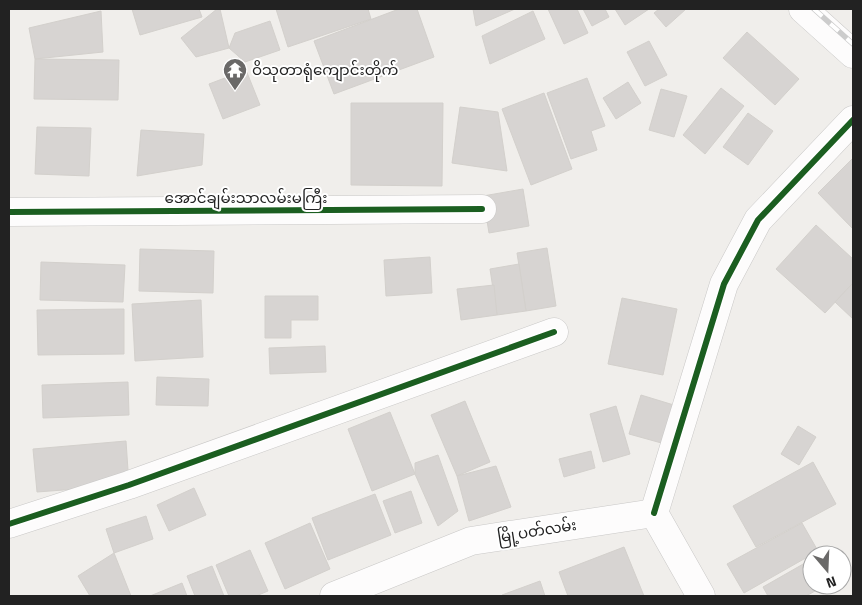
<svg xmlns="http://www.w3.org/2000/svg" width="862" height="605" font-family="'Titillium Web','Noto Sans Myanmar',sans-serif">
<rect width="100%" height="100%" fill="#f0eeeb"/>
<g fill="#d7d4d2" stroke="#d3d0cc">
<path d="M 132,9 L 199,9 L 202,17 L 140,35 Z"/>
<path d="M 217,9 L 220,9 L 229,48 L 196,57 L 181,38 Z"/>
<path d="M 276,9 L 368,9 L 371,19 L 288,47 Z"/>
<path d="M 399,9 L 417,9 L 434,57 L 334,94 L 314,41 Z"/>
<path d="M 473,9 L 515,9 L 476,26 Z"/>
<path d="M 548,9 L 577,9 L 588,33 L 564,44 Z"/>
<path d="M 583,9 L 605,9 L 609,17 L 592,26 Z"/>
<path d="M 615,9 L 649,9 L 625,25 Z"/>
<path d="M 659,9 L 686,9 L 666,27 L 654,13 Z"/>
<path d="M 101,11 L 103,52 L 35,59 L 29,28 Z"/>
<path d="M 533,11 L 545,39 L 490,64 L 482,36 Z"/>
<path d="M 270,21 L 280,50 L 245,62 L 229,48 L 235,33 Z"/>
<path d="M 747,32 L 799,79 L 775,105 L 723,58 Z"/>
<path d="M 649,41 L 667,75 L 645,86 L 627,52 Z"/>
<path d="M 35,59 L 119,60 L 118,100 L 34,99 Z"/>
<path d="M 246,70 L 260,105 L 223,119 L 209,84 Z"/>
<path d="M 587,78 L 605,126 L 591,131 L 597,150 L 571,159 L 547,93 Z"/>
<path d="M 628,82 L 641,103 L 616,119 L 603,98 Z"/>
<path d="M 721,88 L 744,106 L 705,154 L 683,135 Z"/>
<path d="M 661,89 L 687,96 L 674,137 L 649,130 Z"/>
<path d="M 544,93 L 572,169 L 531,185 L 502,109 Z"/>
<path d="M 351,103 L 443,103 L 442,186 L 351,185 Z"/>
<path d="M 460,107 L 498,112 L 507,171 L 452,163 Z"/>
<path d="M 748,113 L 773,131 L 748,165 L 723,147 Z"/>
<path d="M 37,127 L 91,128 L 89,176 L 35,174 Z"/>
<path d="M 141,130 L 204,134 L 202,165 L 137,176 Z"/>
<path d="M 853,158 L 853,229 L 818,193 Z"/>
<path d="M 523,189 L 529,226 L 489,233 L 483,196 Z"/>
<path d="M 816,225 L 853,259 L 853,283 L 825,313 L 776,269 Z"/>
<path d="M 547,248 L 556,306 L 526,311 L 517,253 Z"/>
<path d="M 140,249 L 214,251 L 213,293 L 139,291 Z"/>
<path d="M 430,257 L 432,293 L 386,296 L 384,260 Z"/>
<path d="M 41,262 L 125,265 L 123,302 L 40,300 Z"/>
<path d="M 519,264 L 526,311 L 497,315 L 490,269 Z"/>
<path d="M 853,283 L 853,319 L 835,302 Z"/>
<path d="M 494,285 L 497,315 L 461,320 L 457,289 Z"/>
<path d="M 265,296 L 318,296 L 318,320 L 291,320 L 291,338 L 265,338 Z"/>
<path d="M 622,298 L 677,309 L 663,375 L 608,364 Z"/>
<path d="M 201,300 L 203,357 L 135,361 L 132,304 Z"/>
<path d="M 124,309 L 124,354 L 38,355 L 37,310 Z"/>
<path d="M 325,346 L 326,372 L 270,374 L 269,348 Z"/>
<path d="M 157,377 L 209,379 L 208,406 L 156,405 Z"/>
<path d="M 128,382 L 129,415 L 43,418 L 42,385 Z"/>
<path d="M 641,395 L 677,406 L 665,444 L 629,434 Z"/>
<path d="M 465,401 L 490,462 L 457,476 L 431,415 Z"/>
<path d="M 616,406 L 630,454 L 603,462 L 590,414 Z"/>
<path d="M 390,412 L 415,474 L 372,491 L 348,429 Z"/>
<path d="M 798,426 L 816,437 L 799,465 L 781,454 Z"/>
<path d="M 126,441 L 129,485 L 37,492 L 33,449 Z"/>
<path d="M 591,451 L 595,468 L 564,477 L 559,459 Z"/>
<path d="M 438,455 L 458,511 L 438,526 L 415,474 L 415,463 Z"/>
<path d="M 813,462 L 836,504 L 756,547 L 733,506 Z"/>
<path d="M 496,466 L 511,507 L 469,521 L 457,476 Z"/>
<path d="M 194,488 L 206,515 L 169,531 L 157,505 Z"/>
<path d="M 411,491 L 422,523 L 395,533 L 383,501 Z"/>
<path d="M 375,494 L 391,535 L 328,560 L 312,518 Z"/>
<path d="M 146,516 L 153,539 L 114,553 L 106,529 Z"/>
<path d="M 310,523 L 330,569 L 285,589 L 265,543 Z"/>
<path d="M 802,523 L 818,551 L 744,593 L 727,564 Z"/>
<path d="M 624,547 L 644,596 L 568,596 L 559,572 Z"/>
<path d="M 250,550 L 268,591 L 256,596 L 229,596 L 216,565 Z"/>
<path d="M 114,553 L 131,596 L 90,596 L 78,576 Z"/>
<path d="M 812,559 L 812,585 L 826,585 L 806,596 L 768,596 L 763,587 Z"/>
<path d="M 212,566 L 224,596 L 195,596 L 187,576 Z"/>
<path d="M 540,581 L 545,596 L 503,596 L 502,595 Z"/>
<path d="M 182,583 L 187,596 L 150,596 Z"/>
</g>
<g fill="none" stroke-linecap="round" stroke-linejoin="round">
<g stroke="#c9c8c7" stroke-width="29">
<g id="minor">
<path d="M 803,9 L 853,54"/>
<path d="M 9,212 L 482,209"/>
<path d="M 654,513 L 724,284 L 758,220 L 853,120"/>
<path d="M 9,524 L 129,485 L 554,332"/>
<path d="M 334,596 L 471,541 L 654,513 L 701,596"/>
</g>
</g>
<use href="#minor" stroke="#fdfcfc" stroke-width="28"/>
<g stroke="#ccc" stroke-width="5.5">
<path id="rail" d="M 814,9 L 853,44"/>
</g>
<use href="#rail" stroke="#fff" stroke-width="4" stroke-dasharray="11" stroke-linecap="butt"/>
<g stroke="#fff" stroke-width="9">
<g id="cycleway">
<path d="M 9,212 L 482,209"/>
<path d="M 654,513 L 724,284 L 758,220 L 853,120"/>
<path d="M 9,524 L 129,485 L 554,332"/>
</g>
</g>
<use href="#cycleway" stroke="#1b5e20" stroke-width="6"/>
</g>
<defs>
<g id="temple-pin" transform="scale(1.25)"><path d="M0 17L-7.5 6A9.5 9.5 0 1 1 7.5 6Z" fill="#6a6968" stroke="#fff"/><path d="M0-6L5-2H3V0L6.5 2.5H4V6H1.5V3h-3V6H-4V2.5H-6.5L-3 0V-2H-5Z" fill="#fff"/></g>
</defs>
<g fill-rule="evenodd">
<use href="#temple-pin" x="235" y="70"/>
</g>
<g text-anchor="middle" stroke-width="4" stroke-linejoin="round" paint-order="stroke">
<g font-size="15" fill="#222" stroke="#fff" text-anchor="start">
<text x="252" y="75">ဝိသုတာရုံကျောင်းတိုက်</text>
</g>
<g font-size="15" fill="#222" stroke="#fff">
<text x="246" y="203">အောင်ချမ်းသာလမ်းမကြီး</text>
<text transform="translate(537 531) rotate(-9)" y="5">မြို့ပတ်လမ်း</text>
</g>
</g>
<rect width="862" height="605" fill="none" stroke="#222222" stroke-width="20"/>
<g transform="translate(827 570) rotate(161)"><circle r="24" fill="#ffffff" stroke="#a7a7a7"/>
<path d="M0-4L9 19L0 12L-9 19Z" fill="#6a6968"/>
<text y="-8" font-size="14" font-weight="bold" text-anchor="middle" fill="#222222">N</text>
</g>
</svg>
